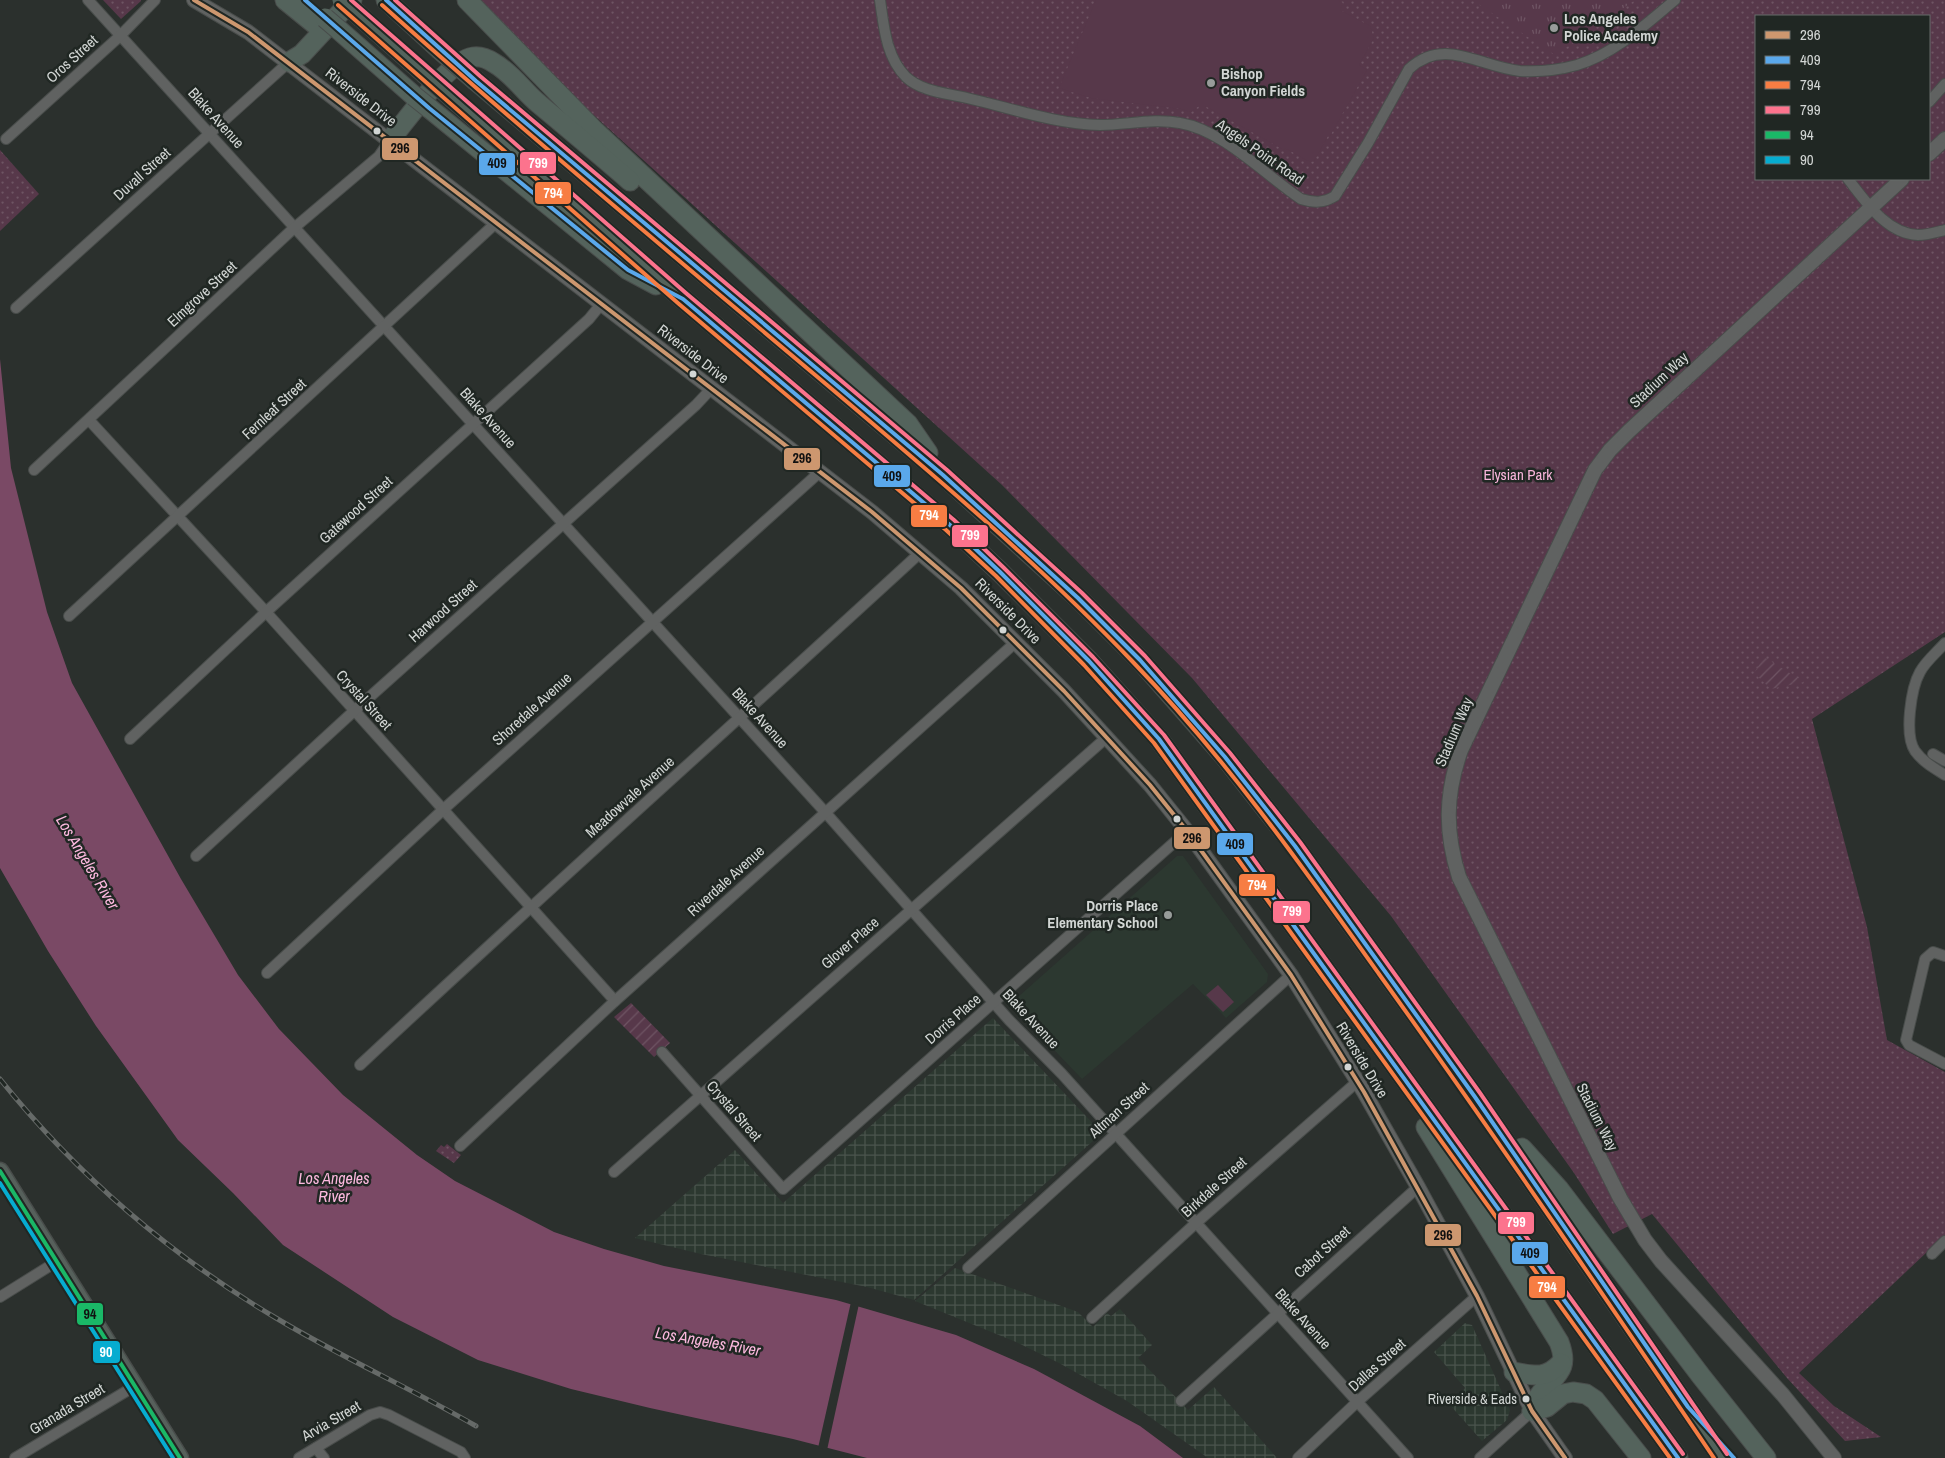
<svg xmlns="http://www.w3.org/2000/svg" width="1945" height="1458" font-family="'Archivo Narrow',sans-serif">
<defs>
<pattern id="industrial-grid" width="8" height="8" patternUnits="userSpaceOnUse" patternTransform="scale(1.25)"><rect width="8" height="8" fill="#2c3830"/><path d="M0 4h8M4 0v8" fill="none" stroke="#4a544d"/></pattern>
<pattern id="grass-tufts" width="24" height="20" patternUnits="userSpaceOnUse" patternTransform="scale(1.25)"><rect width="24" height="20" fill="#57384a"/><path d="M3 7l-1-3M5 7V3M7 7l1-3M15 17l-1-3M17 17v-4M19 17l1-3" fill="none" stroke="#6e5463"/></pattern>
<pattern id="park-dots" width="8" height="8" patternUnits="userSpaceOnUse" patternTransform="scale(1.25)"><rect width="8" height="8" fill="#57384a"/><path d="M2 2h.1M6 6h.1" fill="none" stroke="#6e5463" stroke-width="1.8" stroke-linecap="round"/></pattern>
<pattern id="garden-furrows" width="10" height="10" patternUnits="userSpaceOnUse" patternTransform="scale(1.25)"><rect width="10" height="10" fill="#57384a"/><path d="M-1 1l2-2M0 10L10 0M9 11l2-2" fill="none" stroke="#6e5463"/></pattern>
</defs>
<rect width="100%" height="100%" fill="#2b302d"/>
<path fill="#2c3830" d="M 1177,856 L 1183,856 L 1268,974 L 1267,982 L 1226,1018 L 1193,984 L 1082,1079 L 1010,1004 Z"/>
<g fill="url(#industrial-grid)">
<path d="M 993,1018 L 1102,1133 L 914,1300 L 867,1287 L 701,1254 L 635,1238 L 735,1150 L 783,1203 Z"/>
<path d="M 955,1268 L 1078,1312 L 1093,1327 L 1107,1313 L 1111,1316 L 1120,1309 L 1152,1345 L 1138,1358 L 1188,1410 L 1214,1387 L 1277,1458 L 1208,1458 L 1127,1401 L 1059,1363 L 1016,1342 L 915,1301 Z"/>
<path d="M 1465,1323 L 1472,1325 L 1510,1410 L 1507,1420 L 1482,1441 L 1449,1404 L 1465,1388 L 1434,1352 Z"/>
</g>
<path fill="url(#grass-tufts)" d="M 1462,0 L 1662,0 L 1608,45 L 1538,63 Z"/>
<g fill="url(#park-dots)" fill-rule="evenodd">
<path d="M 103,0 L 141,0 L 141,1 L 121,19 Z"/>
<path d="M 479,0 L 1472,0 L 1555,55 L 1635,0 L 1945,0 L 1945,632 L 1812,719 L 1867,927 L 1887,1040 L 1945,1072 L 1945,1235 L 1799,1373 L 1834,1406 L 1881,1437 L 1845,1441 L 1787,1378 L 1652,1214 L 1613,1234 L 1574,1173 L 1391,916 L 1192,678 L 1002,485 L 555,80 ZM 1756,16 L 1929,16 L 1929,179 L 1756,179 Z"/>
<path d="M 0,150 L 39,194 L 0,231 Z"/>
<path d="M 447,1144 L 461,1155 L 454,1163 L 436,1151 L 441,1145 L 444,1147 Z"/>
</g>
<g fill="url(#garden-furrows)">
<path d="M 1764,657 L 1804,682 L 1771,689 L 1754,673 Z"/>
<path d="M 631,1003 L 670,1043 L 654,1057 L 614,1017 Z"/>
</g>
<g fill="#57384a">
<path d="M 1096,0 L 1338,0 L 1343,3 L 1340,10 L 1370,26 L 1374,38 L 1359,65 L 1367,70 L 1330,136 L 1328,136 L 1314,161 L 1310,162 L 1285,148 L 1284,150 L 1205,106 L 1199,106 L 1191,112 L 1181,109 L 1091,98 L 1059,88 Z"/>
<path d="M 1218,985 L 1234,1002 L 1223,1012 L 1206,995 Z"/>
</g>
<path fill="#7a4965" d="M 0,359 L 11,468 L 47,612 L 72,683 L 181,879 L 238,975 L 279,1029 L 343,1095 L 417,1155 L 455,1181 L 554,1232 L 604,1249 L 664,1266 L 836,1300 L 956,1335 L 1034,1369 L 1140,1426 L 1183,1458 L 867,1458 L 793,1439 L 650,1408 L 571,1389 L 478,1360 L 393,1317 L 283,1245 L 233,1193 L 178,1140 L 96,1026 L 48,951 L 0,868 Z"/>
<path fill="#2b302d" d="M 851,1302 L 859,1304 L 827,1450 L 818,1448 Z"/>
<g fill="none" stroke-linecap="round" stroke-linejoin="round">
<g stroke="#494d4b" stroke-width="12">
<g id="street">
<path d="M 88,0 L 825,812 L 1009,1020 L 1062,1074 L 1408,1458"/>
<path d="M 880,0 C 884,27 886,57 906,77 C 922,92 947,93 967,98 C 1011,108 1055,124 1100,125 C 1126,125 1154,118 1180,123 C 1223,130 1265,175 1301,199 C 1314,203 1324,203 1335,196 L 1368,143 L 1409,69 C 1444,36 1480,67 1520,71 C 1538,72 1559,70 1577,65 C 1614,54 1645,25 1675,0"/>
<path d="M 1929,102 L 1945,84"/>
<path d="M 6,139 L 120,36 L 155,0"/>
<path d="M 1848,179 C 1866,202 1887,234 1918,235 C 1927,235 1937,232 1945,230"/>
<path d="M 16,308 L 289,62"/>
<path d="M 89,420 L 266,612 L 615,1001"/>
<path d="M 34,470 L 294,228 L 379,156 L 390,140"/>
<path d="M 69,616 L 497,222"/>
<path d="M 1945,643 C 1937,652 1925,662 1920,672 C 1911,688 1904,735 1915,751 C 1923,762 1934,768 1945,775"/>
<path d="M 130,739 L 266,612 L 589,319 L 602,303"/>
<path d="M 1933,754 L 1945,761"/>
<path d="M 196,856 L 354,711 L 696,405 L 711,389"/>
<path d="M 1945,956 L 1933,952 L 1925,959 L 1906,1040 L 1909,1045 L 1945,1064"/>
<path d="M 267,973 L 446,807 L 821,471"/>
<path d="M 662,1052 L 783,1189 L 1187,831"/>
<path d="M 360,1065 C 545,892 734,724 921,552"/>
<path d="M 460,1146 L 615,1001 L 1016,642"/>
<path d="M 614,1172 L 1106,738"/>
<path d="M 1932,1254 L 1945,1241"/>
<path d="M 968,1268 L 1291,975"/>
<path d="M 0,1297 L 56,1262"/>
<path d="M 1092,1318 L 1196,1223 L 1357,1082"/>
<path d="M 1181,1401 L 1418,1187"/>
<path d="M 316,1448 L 324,1458"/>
<path d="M 15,1458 L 135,1386"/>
<path d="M 299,1458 L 370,1415 L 380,1412 L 389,1415 L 461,1452 L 465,1458"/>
<path d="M 1298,1458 L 1357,1402 L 1477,1296"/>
<path d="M 1480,1458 L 1532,1411"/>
</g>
</g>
<g stroke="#494d4b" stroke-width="16">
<g id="secondary">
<path d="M 194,0 L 248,32 L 872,512 L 961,588 L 1064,691 L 1150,785 L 1187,831 L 1291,975 L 1364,1092 L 1418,1187 L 1477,1296 L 1532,1411 L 1565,1458"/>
<path d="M 1929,154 L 1945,139"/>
<path d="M 1834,1458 L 1783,1395 L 1661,1261 L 1645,1240 L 1620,1198 L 1459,877 C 1445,832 1445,795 1461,750 L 1595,470 L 1610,450 L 1629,431 L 1902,179"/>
</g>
</g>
<g stroke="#494d4b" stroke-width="19">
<path id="primary" d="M 0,1171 L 180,1458"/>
</g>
<g stroke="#494d4b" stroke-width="21">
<g id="highway">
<path d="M 285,0 L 317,26"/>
<path d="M 386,0 L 439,49"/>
<path d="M 467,0 L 594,130 L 908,424 L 928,453"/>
<path d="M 362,18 L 424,73"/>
<path d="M 339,30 L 414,96"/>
<path d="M 289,62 L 302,54 L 352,0"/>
<path d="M 476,81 L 943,475 L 1078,598 L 1140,660 L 1225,757 L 1295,846 L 1475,1097 L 1722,1458"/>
<path d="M 454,99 L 683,299 L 950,525 L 1000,572 L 1089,661 L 1159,739 L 1678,1458"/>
<path d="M 429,108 L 628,270 L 656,285"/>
<path d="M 390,140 C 406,121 448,61 473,57 C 480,56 488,59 494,63 C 512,73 524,92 539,104 C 570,130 600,155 630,181"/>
<path d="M 1426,1127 L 1559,1342 C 1570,1370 1556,1374 1541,1393 C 1537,1398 1535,1405 1532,1411"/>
<path d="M 1522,1148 L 1559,1189 L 1701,1376 L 1766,1458"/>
<path d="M 1514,1372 C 1535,1376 1546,1379 1561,1363"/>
<path d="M 1532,1411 L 1547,1407 L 1563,1394 L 1573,1392 L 1586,1394 L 1595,1400 L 1641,1458"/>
</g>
</g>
<use href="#street" stroke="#606261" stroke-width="10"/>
<use href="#secondary" stroke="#606261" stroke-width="14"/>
<use href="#primary" stroke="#56605b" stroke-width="16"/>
<use href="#highway" stroke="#54635c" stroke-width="19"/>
<g stroke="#666a68" stroke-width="5">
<path id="rail" d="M 0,1079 C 76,1174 171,1256 276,1318 C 341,1357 410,1388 476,1426"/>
</g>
<use href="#rail" stroke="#202723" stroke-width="3" stroke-dasharray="9" stroke-linecap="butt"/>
<g stroke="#494d4b" stroke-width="21" stroke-linecap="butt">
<g id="highway-bridge">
<path d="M 342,0 L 362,18"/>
<path d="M 325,18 L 339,30"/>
<path d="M 439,49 L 476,81"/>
<path d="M 424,73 L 454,99"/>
<path d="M 414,96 L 429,108"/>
</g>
</g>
<use href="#highway-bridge" stroke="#54635c" stroke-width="19"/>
<g stroke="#202723" stroke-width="8">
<path id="bus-1" d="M 194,0 L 248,32 L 872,512 L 961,588 L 1064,691 L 1150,785 L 1187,831 L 1291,975 L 1364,1092 L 1477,1296 L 1532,1411 L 1565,1458"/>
</g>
<g stroke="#202723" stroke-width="8">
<g id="bus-2">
<path d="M 305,0 L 429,108 L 628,270 L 683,299 L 950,525 L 1000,572 L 1089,661 L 1159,739 L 1678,1458"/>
<path d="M 386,0 L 476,81 L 943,475 L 1078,598 L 1140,660 L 1225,757 L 1295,846 L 1475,1097 L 1688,1407 L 1734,1458"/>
</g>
</g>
<g stroke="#202723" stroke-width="8">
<g id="bus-3">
<path d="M 338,5 L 679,304 L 946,530 L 996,576 L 1084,665 L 1154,743 L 1670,1458"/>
<path d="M 382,5 C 523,131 669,252 814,374 C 923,466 1033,558 1132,661 C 1225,757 1302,866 1379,974 C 1494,1134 1604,1296 1714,1458"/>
</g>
</g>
<g stroke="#202723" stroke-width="8">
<g id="bus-4">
<path d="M 351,0 L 687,294 L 954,520 L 1004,568 L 1093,657 L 1164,735 L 1683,1454"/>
<path d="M 395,0 L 480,76 L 947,470 L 1082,593 L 1145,656 L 1230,753 L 1300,842 L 1480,1093 L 1727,1454"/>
</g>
</g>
<g stroke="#202723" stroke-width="8">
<path id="bus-5" d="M 0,1171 L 180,1458"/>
</g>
<g stroke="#202723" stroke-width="8">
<path id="bus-6" d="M 0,1183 L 173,1458"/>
</g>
<use href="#bus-1" stroke="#cd976f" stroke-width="4"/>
<use href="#bus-2" stroke="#5aa8eb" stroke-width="4"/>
<use href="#bus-3" stroke="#f77d43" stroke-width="4"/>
<use href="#bus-4" stroke="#fc738d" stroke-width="4"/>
<use href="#bus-5" stroke="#1ab867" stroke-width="4"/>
<use href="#bus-6" stroke="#06acd0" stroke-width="4"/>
</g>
<g fill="#989c9a" stroke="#202723" stroke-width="2">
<circle cx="1554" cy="28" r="5"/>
<circle cx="1211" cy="83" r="5"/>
<circle cx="1168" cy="915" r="5"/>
</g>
<g fill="#d2d6d4" stroke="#202723" stroke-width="2">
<circle cx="377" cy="131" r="4.5"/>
<circle cx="693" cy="374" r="4.5"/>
<circle cx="1003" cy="630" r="4.5"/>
<circle cx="1177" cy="819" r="4.5"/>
<circle cx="1348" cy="1067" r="4.5"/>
<circle cx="1526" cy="1399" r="4.5"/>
</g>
<g text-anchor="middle" stroke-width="5" stroke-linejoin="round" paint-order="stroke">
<g font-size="14" fill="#d2d6d4" stroke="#202723" text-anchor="end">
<text x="1517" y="1404">Riverside &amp; Eads</text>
</g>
<g font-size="15" font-weight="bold" fill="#d2d6d4" stroke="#202723" text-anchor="start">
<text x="1564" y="24">Los Angeles<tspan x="1564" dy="17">Police Academy</tspan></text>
<text x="1221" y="79">Bishop<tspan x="1221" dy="17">Canyon Fields</tspan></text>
<text x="1158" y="911" text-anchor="end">Dorris Place<tspan x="1158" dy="17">Elementary School</tspan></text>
</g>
<g font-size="15" fill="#d2d6d4" stroke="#202723">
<text transform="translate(72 59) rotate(-42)" y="5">Oros Street</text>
<text transform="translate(361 97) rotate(38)" y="5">Riverside Drive</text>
<text transform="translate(216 118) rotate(48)" y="5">Blake Avenue</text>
<text transform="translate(1260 152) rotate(35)" y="5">Angels Point Road</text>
<text transform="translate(142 174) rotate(-42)" y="5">Duvall Street</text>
<text transform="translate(202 294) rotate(-43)" y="5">Elmgrove Street</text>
<text transform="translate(693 354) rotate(38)" y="5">Riverside Drive</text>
<text transform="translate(1659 380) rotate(-43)" y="5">Stadium Way</text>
<text transform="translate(274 409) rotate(-43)" y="5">Fernleaf Street</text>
<text transform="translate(488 418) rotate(48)" y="5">Blake Avenue</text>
<text transform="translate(356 510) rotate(-42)" y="5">Gatewood Street</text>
<text transform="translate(443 611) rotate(-42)" y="5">Harwood Street</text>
<text transform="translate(1008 611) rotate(45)" y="5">Riverside Drive</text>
<text transform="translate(364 700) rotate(48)" y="5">Crystal Street</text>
<text transform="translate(532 709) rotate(-42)" y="5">Shoredale Avenue</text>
<text transform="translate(760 718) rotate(48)" y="5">Blake Avenue</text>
<text transform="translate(1454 732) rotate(-67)" y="5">Stadium Way</text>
<text transform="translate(630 797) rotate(-42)" y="5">Meadowvale Avenue</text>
<text transform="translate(726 881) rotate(-42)" y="5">Riverdale Avenue</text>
<text transform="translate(850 943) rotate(-41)" y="5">Glover Place</text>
<text transform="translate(953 1019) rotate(-41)" y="5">Dorris Place</text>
<text transform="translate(1031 1019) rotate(47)" y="5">Blake Avenue</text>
<text transform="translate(1362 1060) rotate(59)" y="5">Riverside Drive</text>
<text transform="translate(1119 1110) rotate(-42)" y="5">Altman Street</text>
<text transform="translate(734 1111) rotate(49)" y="5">Crystal Street</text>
<text transform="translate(1597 1117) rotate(63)" y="5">Stadium Way</text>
<text transform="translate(1214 1187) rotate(-42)" y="5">Birkdale Street</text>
<text transform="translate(1322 1252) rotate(-42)" y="5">Cabot Street</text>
<text transform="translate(1303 1319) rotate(48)" y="5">Blake Avenue</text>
<text transform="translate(1377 1365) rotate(-42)" y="5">Dallas Street</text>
<text transform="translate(67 1409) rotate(-31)" y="5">Granada Street</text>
<text transform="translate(331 1421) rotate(-30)" y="5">Arvia Street</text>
</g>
<g font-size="15" fill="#f9b5db" stroke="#202723">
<text x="1518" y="480">Elysian Park</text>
</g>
<g font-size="16" font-style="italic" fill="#fdb9df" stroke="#202723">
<text transform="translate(88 862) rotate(59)" y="6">Los Angeles River</text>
<text x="334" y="1184">Los Angeles<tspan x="334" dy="18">River</tspan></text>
<text transform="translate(708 1341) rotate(10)" y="6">Los Angeles River</text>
</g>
</g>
<g stroke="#202723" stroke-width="2">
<rect x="381" y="137" width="38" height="24" rx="5" fill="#cd976f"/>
<rect x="519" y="151" width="38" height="24" rx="5" fill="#fc738d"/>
<rect x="478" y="152" width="38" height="24" rx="5" fill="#5aa8eb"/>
<rect x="534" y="181" width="38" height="24" rx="5" fill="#f77d43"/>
<rect x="783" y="447" width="38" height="24" rx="5" fill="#cd976f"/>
<rect x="873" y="464" width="38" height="24" rx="5" fill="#5aa8eb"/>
<rect x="910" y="504" width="38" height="24" rx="5" fill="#f77d43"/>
<rect x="951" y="524" width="38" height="24" rx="5" fill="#fc738d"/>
<rect x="1173" y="826" width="38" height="24" rx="5" fill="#cd976f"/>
<rect x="1216" y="832" width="38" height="24" rx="5" fill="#5aa8eb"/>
<rect x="1238" y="873" width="38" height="24" rx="5" fill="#f77d43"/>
<rect x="1272" y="900" width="39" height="24" rx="5" fill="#fc738d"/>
<rect x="1497" y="1211" width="38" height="24" rx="5" fill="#fc738d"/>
<rect x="1424" y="1223" width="38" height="24" rx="5" fill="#cd976f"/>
<rect x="1511" y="1241" width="38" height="24" rx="5" fill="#5aa8eb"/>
<rect x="1528" y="1275" width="38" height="24" rx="5" fill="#f77d43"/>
<rect x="76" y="1302" width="28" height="24" rx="5" fill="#1ab867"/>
<rect x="92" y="1340" width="29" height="24" rx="5" fill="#06acd0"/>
</g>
<g font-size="14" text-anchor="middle" font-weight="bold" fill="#fff">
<text x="538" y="168">799</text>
<text x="553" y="198">794</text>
<text x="929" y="520">794</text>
<text x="970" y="540">799</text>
<text x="1257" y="890">794</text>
<text x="1292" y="916">799</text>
<text x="1516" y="1227">799</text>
<text x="1547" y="1292">794</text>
<text x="106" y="1357">90</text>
</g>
<g font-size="14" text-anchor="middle" font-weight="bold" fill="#111">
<text x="400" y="153">296</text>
<text x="497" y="168">409</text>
<text x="802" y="463">296</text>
<text x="892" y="481">409</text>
<text x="1192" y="843">296</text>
<text x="1235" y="849">409</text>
<text x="1443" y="1240">296</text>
<text x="1530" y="1258">409</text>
<text x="90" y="1319">94</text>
</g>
<rect x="1755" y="15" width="175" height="165" fill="#202723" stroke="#676d6a"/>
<rect x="1765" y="31" width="25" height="8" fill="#cd976f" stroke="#676d6a"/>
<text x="1800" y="40" font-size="15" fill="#d2d6d4">296</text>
<rect x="1765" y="56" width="25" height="8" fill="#5aa8eb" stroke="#676d6a"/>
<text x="1800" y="65" font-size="15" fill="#d2d6d4">409</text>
<rect x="1765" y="81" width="25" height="8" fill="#f77d43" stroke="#676d6a"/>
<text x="1800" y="90" font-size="15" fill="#d2d6d4">794</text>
<rect x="1765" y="106" width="25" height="8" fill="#fc738d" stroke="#676d6a"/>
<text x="1800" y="115" font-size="15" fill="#d2d6d4">799</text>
<rect x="1765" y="131" width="25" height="8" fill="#1ab867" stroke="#676d6a"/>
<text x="1800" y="140" font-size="15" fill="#d2d6d4">94</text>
<rect x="1765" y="156" width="25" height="8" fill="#06acd0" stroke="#676d6a"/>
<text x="1800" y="165" font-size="15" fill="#d2d6d4">90</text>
</svg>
